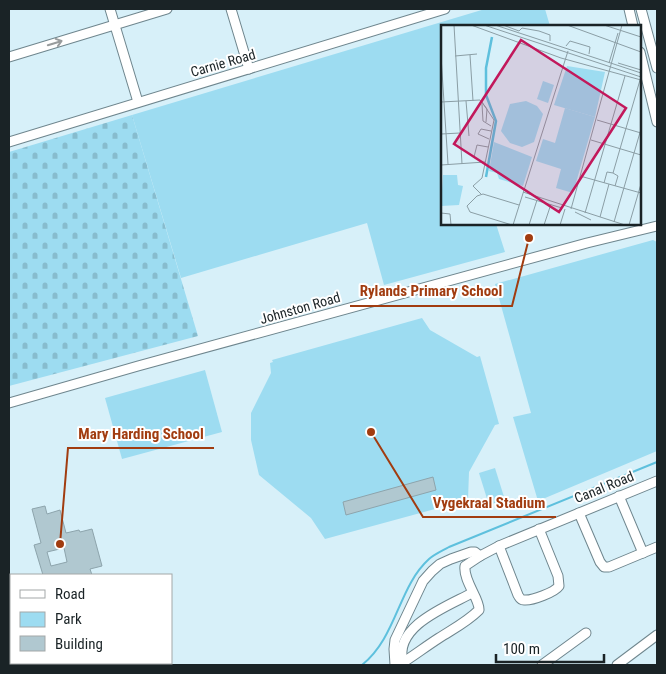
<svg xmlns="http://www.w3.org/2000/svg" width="666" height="674" font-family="'Roboto Condensed',sans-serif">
<defs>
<pattern id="cemetery-stones" width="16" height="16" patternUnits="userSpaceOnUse" patternTransform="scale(1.25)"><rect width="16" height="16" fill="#9ddcf1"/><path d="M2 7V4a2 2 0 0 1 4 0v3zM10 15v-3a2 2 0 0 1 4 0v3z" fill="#87bcce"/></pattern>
</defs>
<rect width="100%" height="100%" fill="#d7f0f9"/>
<path fill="url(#cemetery-stones)" d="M 132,115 L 198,336 L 9,386 L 9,152 Z"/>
<g fill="#9ddcf1">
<path d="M 485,9 L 545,9 L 550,26 L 442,26 L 442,224 L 496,224 L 505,252 L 384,285 L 367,223 L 181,278 L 132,115 Z"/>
<path d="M 653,240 L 657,242 L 657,451 L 538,501 L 513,417 L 531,413 L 495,284 Z"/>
<path d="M 422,318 L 430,330 L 477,357 L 480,356 L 499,424 L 495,425 L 469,472 L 468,500 L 325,539 L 311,518 L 259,475 L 251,440 L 251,413 L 271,373 L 270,363 L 273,362 L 272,360 Z"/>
<path d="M 205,370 L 222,432 L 122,459 L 105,398 Z"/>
<path d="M 495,468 L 505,500 L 489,505 L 479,473 Z"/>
</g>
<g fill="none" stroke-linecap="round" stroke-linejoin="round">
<path stroke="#5ec0dd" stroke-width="2" d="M 362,665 C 397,637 398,587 429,559 C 435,554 442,551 449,547 L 657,462"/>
</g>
<g fill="#b0c8d0" stroke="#8da4ac" fill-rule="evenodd">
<path d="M 433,477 L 436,490 L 346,515 L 343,502 Z"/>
<path d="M 45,506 L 47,514 L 60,510 L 66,533 L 79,530 L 80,532 L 92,529 L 102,566 L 90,569 L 92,575 L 43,575 L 34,545 L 41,543 L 32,509 ZM 64,548 L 67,562 L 51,566 L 47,552 Z"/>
</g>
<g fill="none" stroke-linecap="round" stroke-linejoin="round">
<g stroke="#6f868e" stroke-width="11">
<g id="minor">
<path d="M 110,9 L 138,102"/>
<path d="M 231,9 L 249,69"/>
<path d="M 629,9 L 633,26"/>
<path d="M 641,9 L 657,68"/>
<path d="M 640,52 L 657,122"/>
<path d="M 9,57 L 167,9"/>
<path d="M 9,142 L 445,9"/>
<path d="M 9,403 L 138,366 L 587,243 L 657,226"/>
<path d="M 619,496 L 643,553"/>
<path d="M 579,513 L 600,562 L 604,567 L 609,567 L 657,547"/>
<path d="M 499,546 L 518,595 C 520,598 520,600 524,600 C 532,601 555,592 559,586 L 558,576 L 539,529"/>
<path d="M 403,662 C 393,626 448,606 472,593"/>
<path d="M 395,665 L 394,649 L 395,640 L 423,581 L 432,571 L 440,564 L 451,559 L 471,552 L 475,552 L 480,556"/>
<path d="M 399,665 C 412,657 425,647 439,638 C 453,629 467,622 479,610 C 480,599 463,581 465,566 L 480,556 L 499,546 L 657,481"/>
<path d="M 542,665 L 586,633"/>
<path d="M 617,665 L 657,635"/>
</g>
</g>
<use href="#minor" stroke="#fff" stroke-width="9"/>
</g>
<defs><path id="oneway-shaft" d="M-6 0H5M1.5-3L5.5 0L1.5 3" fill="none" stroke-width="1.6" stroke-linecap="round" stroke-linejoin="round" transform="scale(1.25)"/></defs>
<use stroke="#989c9d" href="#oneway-shaft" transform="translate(55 43) rotate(-17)"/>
<g text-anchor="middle" stroke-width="4" stroke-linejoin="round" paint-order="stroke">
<g font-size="14" fill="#1a2326" stroke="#fff">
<text transform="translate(223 63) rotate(-16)" y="5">Carnie Road</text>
<text transform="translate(300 308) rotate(-16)" y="5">Johnston Road</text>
<text transform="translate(604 487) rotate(-22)" y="5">Canal Road</text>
</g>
</g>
<g transform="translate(441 25)">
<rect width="200" height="200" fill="#d7f0f9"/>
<path d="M 126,41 L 164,47 L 154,92 L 113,80 Z" fill="#9ddcf1"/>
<path d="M 102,56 L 113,60 L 107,78 L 96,74 ZM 85,76 L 96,81 L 102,89 L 93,117 L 81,122 L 69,118 L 60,106 L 69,79 ZM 124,83 L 154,92 L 132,168 L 115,163 L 120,144 L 95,136 L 102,114 L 114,118 ZM 53,117 L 91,132 L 82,161 L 58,154 L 56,148 L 48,146 ZM 2,150 L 16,150 L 17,160 L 22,161 L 18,180 L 0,181 Z" fill="#9ddcf1"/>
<path fill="none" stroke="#5ec0dd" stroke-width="2.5" d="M 45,152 L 55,96 L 45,70 L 45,43 L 51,12"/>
<path fill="none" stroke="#8b9ea5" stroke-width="1" d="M 13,0 L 21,139M 30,0 L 120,33 L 200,55M 43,0 L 200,52M 54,0 L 200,48M 62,0 L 78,6M 126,0 L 200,27M 163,0 L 200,12M 78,6 L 81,3 L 98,6 L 109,10 L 109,16M 125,21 L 129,16 L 149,22 L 148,29M 29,30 L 32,76M 0,31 L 7,139M 14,31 L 36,29M 168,38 L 177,8M 177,38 L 200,45M 25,76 L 28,111M 0,77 L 39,75 L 46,84 L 45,97M 41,79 L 42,96 L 50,101M 156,95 L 200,108M 0,109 L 19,108M 48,114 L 37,109 L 40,104 L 50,106M 150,115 L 200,130M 33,132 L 36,120 L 47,122M 0,140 L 44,137M 172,148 L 199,55M 139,151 L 200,168M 163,158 L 166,147 L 172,148 L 177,151 L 174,161M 82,167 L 184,200M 40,169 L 32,161 L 41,153 L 53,95 L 41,77M 84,172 L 121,183M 130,184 L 181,0M 134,187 L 150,195M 0,188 L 9,189 L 10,200M 144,188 L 184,51M 159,192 L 168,159M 173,197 L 200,104M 71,200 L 29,187 L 26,181 L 36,171 L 42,169 L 78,180M 72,200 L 127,26M 88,200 L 96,175M 103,200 L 110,179M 119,200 L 124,184M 188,200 L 200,159"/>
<path fill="#c2185b" fill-opacity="0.15" stroke="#c2185b" stroke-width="2.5" d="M 80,15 L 185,83 L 118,187 L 13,119 Z"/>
<rect width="200" height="200" fill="none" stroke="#1a2326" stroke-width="2.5"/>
</g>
<path fill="none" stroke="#a13c10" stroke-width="2" d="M529 238L512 306H350M60 544L68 448H214M371 432L423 517H556"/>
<g fill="#a13c10" stroke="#fff" stroke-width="2">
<circle cx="529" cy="238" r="5"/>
<circle cx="60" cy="544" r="5"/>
<circle cx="371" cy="432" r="5"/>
</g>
<g font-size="15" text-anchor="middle" font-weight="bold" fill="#a13c10" stroke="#fff" stroke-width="4" stroke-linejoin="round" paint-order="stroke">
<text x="431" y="296">Rylands Primary School</text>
<text x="141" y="439">Mary Harding School</text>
<text x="489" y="508">Vygekraal Stadium</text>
</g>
<rect width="666" height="674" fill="none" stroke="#1a2326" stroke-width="20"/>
<rect x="10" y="574" width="162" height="90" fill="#ffffff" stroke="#a3a7a8"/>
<rect x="20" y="590" width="25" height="8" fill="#ffffff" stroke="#a3a7a8"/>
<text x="55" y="599" font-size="15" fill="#1a2326">Road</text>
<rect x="20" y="612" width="25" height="15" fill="#9ddcf1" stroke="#a3a7a8"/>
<text x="55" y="624" font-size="15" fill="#1a2326">Park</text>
<rect x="20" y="636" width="25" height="15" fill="#b0c8d0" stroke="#a3a7a8"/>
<text x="55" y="649" font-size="15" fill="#1a2326">Building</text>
<path d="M496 654v8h108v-8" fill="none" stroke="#1a2326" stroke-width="2.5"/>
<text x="503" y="654" font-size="15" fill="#1a2326" stroke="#ffffff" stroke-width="4" paint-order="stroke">100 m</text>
</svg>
